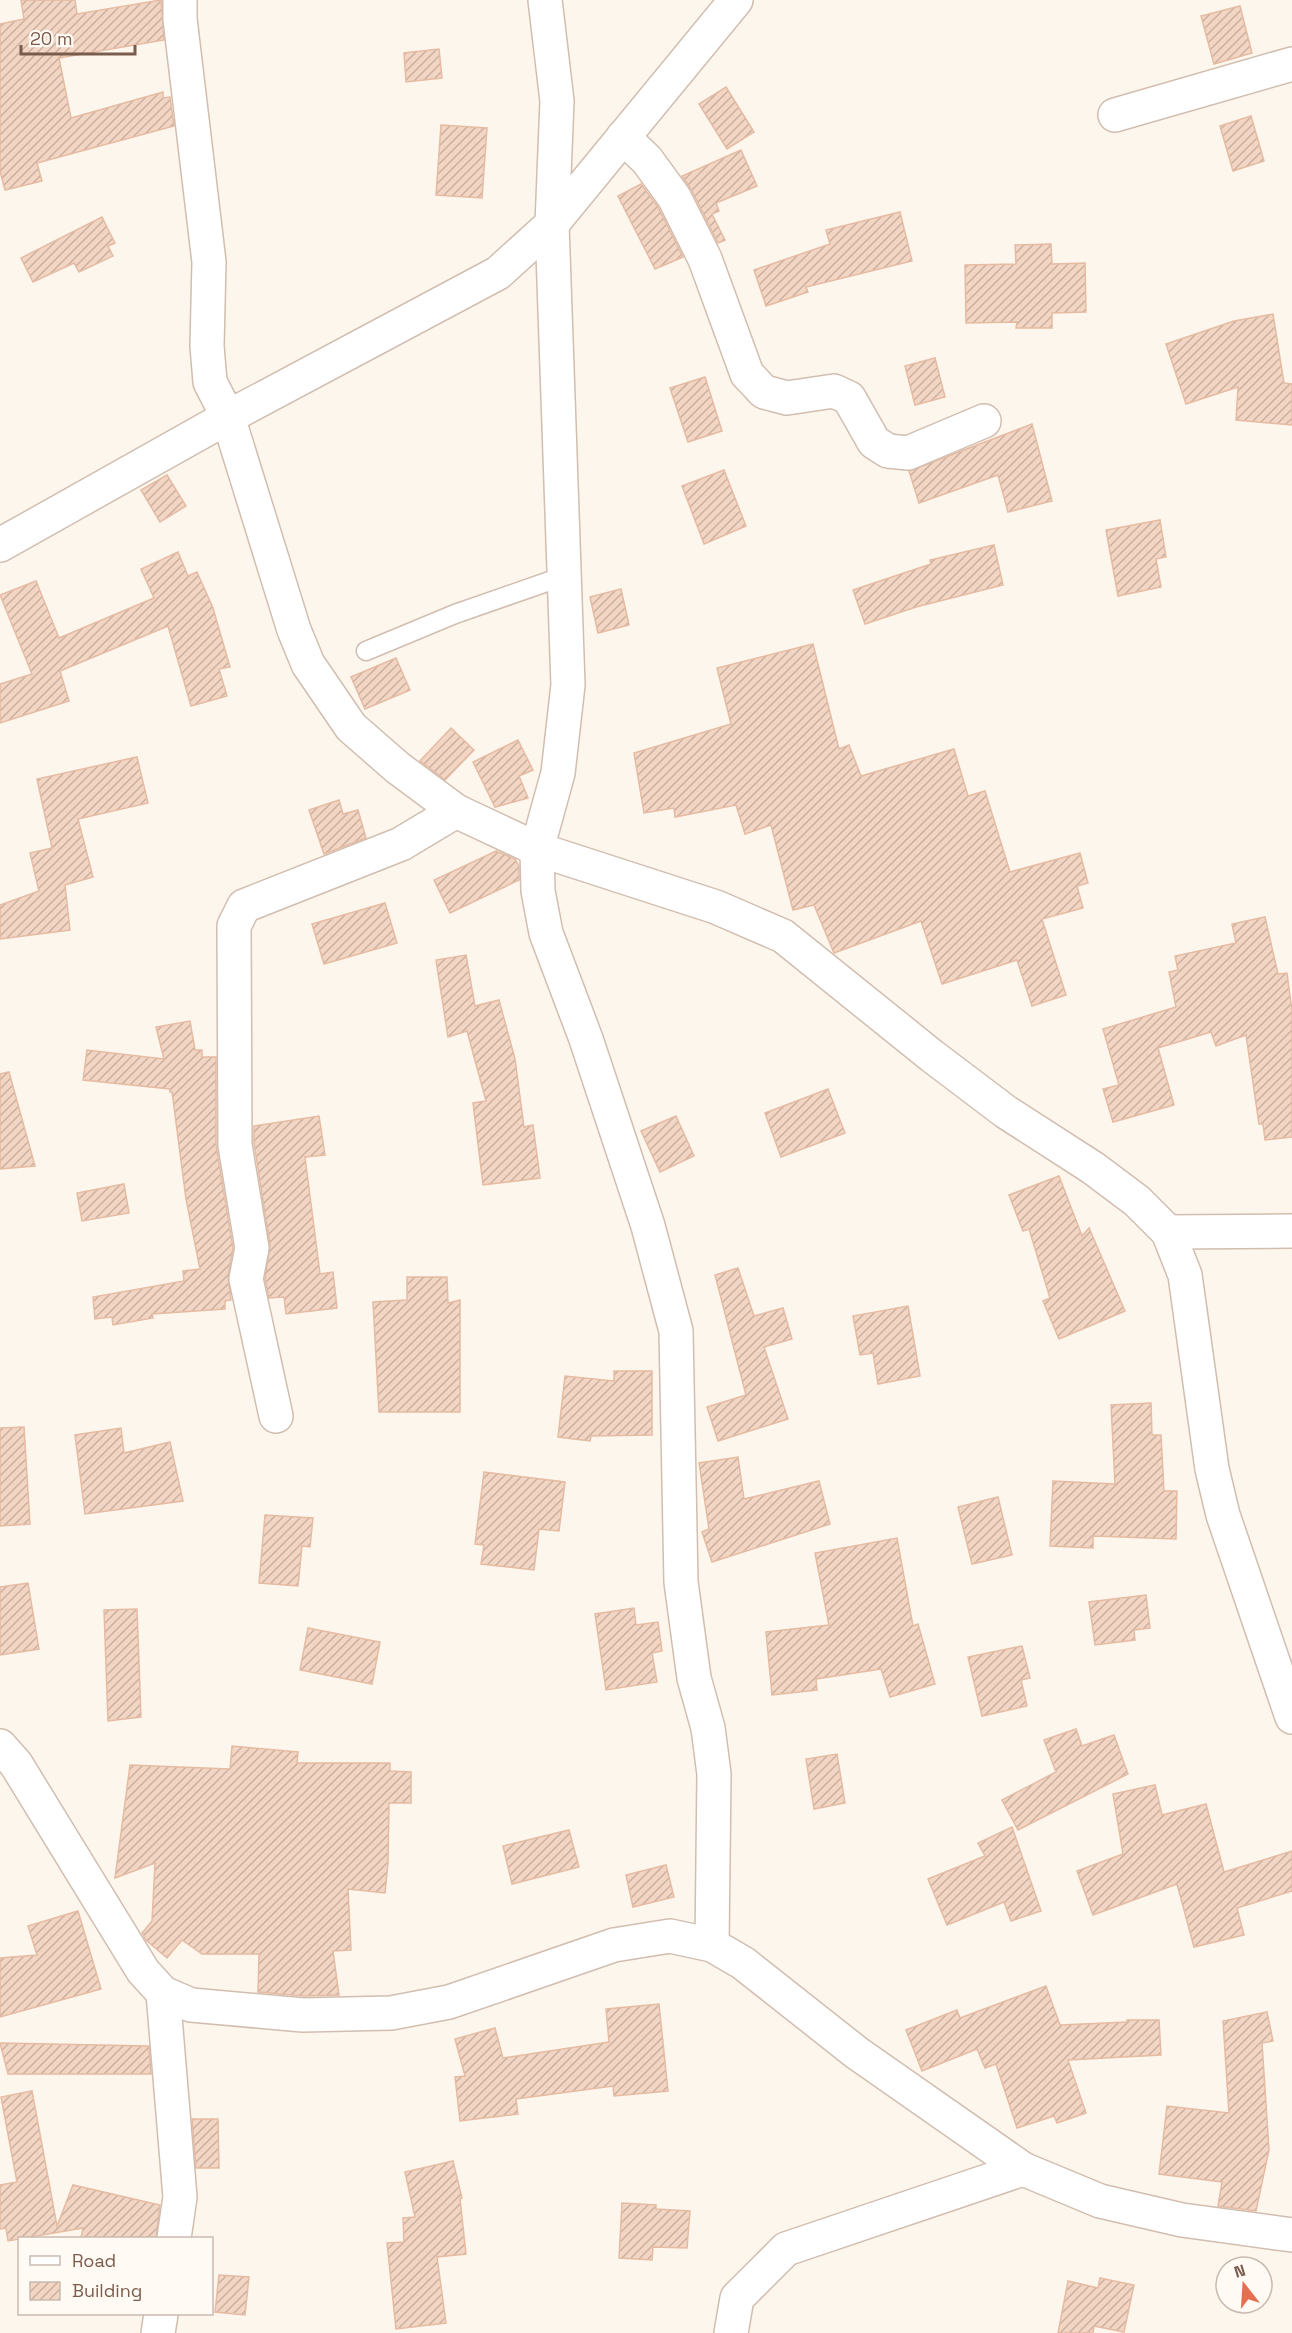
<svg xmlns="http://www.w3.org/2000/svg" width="1292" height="2333" font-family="'Space Grotesk',sans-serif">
<defs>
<pattern id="building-hatch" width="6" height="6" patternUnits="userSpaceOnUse" patternTransform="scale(1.5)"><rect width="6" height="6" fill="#f3d5c3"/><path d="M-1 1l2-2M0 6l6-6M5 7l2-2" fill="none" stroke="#cab0a1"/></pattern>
</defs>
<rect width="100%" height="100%" fill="#fdf6ec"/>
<g fill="url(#building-hatch)" stroke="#e6bba3" stroke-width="1.5">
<path d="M 21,0 L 75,0 L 77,14 L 161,0 L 164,40 L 59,58 L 71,118 L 163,92 L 163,98 L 170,97 L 174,126 L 37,163 L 42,181 L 5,190 L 0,171 L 0,24 L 24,19 Z"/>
<path d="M 1240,6 L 1252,53 L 1214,64 L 1201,16 Z"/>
<path d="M 439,49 L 442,78 L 406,82 L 404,53 Z"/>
<path d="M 726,87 L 754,132 L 727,149 L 699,104 Z"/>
<path d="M 1251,116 L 1264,161 L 1233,171 L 1220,126 Z"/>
<path d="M 441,125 L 487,128 L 482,198 L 436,195 Z"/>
<path d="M 741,150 L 757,186 L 716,203 L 719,211 L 712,214 L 725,240 L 718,243 L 691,189 L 682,176 Z"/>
<path d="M 641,184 L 658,207 L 683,257 L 655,269 L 618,196 Z"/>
<path d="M 900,212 L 912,261 L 806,287 L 808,292 L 766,306 L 754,270 L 830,244 L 826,230 Z"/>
<path d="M 102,217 L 115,243 L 108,246 L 113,256 L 79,272 L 74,263 L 33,282 L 21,258 Z"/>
<path d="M 1051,244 L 1052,264 L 1085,263 L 1086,312 L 1052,313 L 1052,328 L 1016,328 L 1017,322 L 966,323 L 965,265 L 1016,264 L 1015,245 Z"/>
<path d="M 1273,314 L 1284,383 L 1292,384 L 1292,425 L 1236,420 L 1238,387 L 1186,404 L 1166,344 L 1234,321 Z"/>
<path d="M 935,358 L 945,397 L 915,405 L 905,366 Z"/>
<path d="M 705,377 L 722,431 L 688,442 L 670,388 Z"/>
<path d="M 1032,424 L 1052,501 L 1008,512 L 998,475 L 919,503 L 909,471 Z"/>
<path d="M 724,470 L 746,526 L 704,544 L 682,486 Z"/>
<path d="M 167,475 L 186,506 L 160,522 L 141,490 Z"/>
<path d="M 1160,520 L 1166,557 L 1156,559 L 1161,587 L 1118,596 L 1106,530 Z"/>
<path d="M 994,545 L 1003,585 L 916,607 L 865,624 L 853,590 L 931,564 L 930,560 Z"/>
<path d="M 178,552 L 188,576 L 197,572 L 213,608 L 230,667 L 219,669 L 227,696 L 191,706 L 168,626 L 60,671 L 69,701 L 0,723 L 0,684 L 32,674 L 0,595 L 36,581 L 59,638 L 154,598 L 141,569 Z"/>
<path d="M 621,589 L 629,625 L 598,633 L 590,597 Z"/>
<path d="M 813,644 L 839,749 L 849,745 L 861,776 L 954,749 L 968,796 L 985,791 L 1010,872 L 1080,853 L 1088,883 L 1077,886 L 1083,908 L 1042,919 L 1066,995 L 1032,1006 L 1017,960 L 942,984 L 921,921 L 834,953 L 814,905 L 793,910 L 771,825 L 745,834 L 736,805 L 675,817 L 674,808 L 644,813 L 634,753 L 731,724 L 717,668 Z"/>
<path d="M 396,658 L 410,690 L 365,709 L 351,677 Z"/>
<path d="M 451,728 L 474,750 L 445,780 L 420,761 Z"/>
<path d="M 518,740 L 533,770 L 519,776 L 528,798 L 495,807 L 473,762 Z"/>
<path d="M 137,757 L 148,803 L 78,819 L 93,877 L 65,885 L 70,930 L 0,939 L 0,905 L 39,891 L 30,853 L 52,848 L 37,779 Z"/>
<path d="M 339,800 L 343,814 L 358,810 L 366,838 L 324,854 L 309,810 Z"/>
<path d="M 496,851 L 515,859 L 519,866 L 519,880 L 450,913 L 434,880 Z"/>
<path d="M 385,903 L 397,943 L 324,964 L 312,924 Z"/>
<path d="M 1265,917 L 1278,974 L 1287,973 L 1292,1011 L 1292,1137 L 1265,1140 L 1263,1124 L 1259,1124 L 1246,1035 L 1216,1046 L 1211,1032 L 1158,1048 L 1174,1105 L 1113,1122 L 1103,1089 L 1119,1085 L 1103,1029 L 1176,1007 L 1169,972 L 1178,970 L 1175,956 L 1236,943 L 1232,924 Z"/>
<path d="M 466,955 L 475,1006 L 499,1000 L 515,1059 L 524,1127 L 533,1125 L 540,1178 L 483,1185 L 473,1103 L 486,1101 L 467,1031 L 448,1037 L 436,960 Z"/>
<path d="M 190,1021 L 195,1050 L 202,1050 L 202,1057 L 216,1057 L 216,1145 L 233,1248 L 228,1276 L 231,1300 L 225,1301 L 225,1309 L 152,1314 L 153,1318 L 113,1325 L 112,1317 L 95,1319 L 93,1297 L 184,1281 L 183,1271 L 200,1269 L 186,1199 L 172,1092 L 170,1092 L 170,1089 L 83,1080 L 87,1050 L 164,1059 L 156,1027 Z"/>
<path d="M 9,1072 L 35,1166 L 0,1169 L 0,1074 Z"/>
<path d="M 828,1089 L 845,1133 L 781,1157 L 765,1113 Z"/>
<path d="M 319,1116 L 325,1155 L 305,1157 L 320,1274 L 333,1272 L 337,1308 L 286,1314 L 284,1297 L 269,1298 L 265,1279 L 270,1245 L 254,1143 L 254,1126 Z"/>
<path d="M 676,1116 L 694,1156 L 660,1172 L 641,1131 Z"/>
<path d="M 1059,1176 L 1082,1236 L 1089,1228 L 1125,1311 L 1059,1339 L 1043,1301 L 1050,1298 L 1029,1229 L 1023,1231 L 1009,1195 Z"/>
<path d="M 124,1184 L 129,1213 L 82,1221 L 77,1193 Z"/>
<path d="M 738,1268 L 754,1316 L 783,1308 L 792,1339 L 764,1347 L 788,1419 L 718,1441 L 707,1407 L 746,1395 L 715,1275 Z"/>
<path d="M 407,1277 L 447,1277 L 448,1303 L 460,1300 L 460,1412 L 379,1412 L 373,1302 L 407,1300 Z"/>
<path d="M 908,1306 L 920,1376 L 878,1384 L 873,1353 L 860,1355 L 853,1316 Z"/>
<path d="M 614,1371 L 652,1371 L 652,1435 L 591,1436 L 590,1441 L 558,1437 L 565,1376 L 614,1381 Z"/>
<path d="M 1151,1403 L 1152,1435 L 1161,1435 L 1164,1491 L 1177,1491 L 1176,1539 L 1093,1536 L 1093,1548 L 1050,1546 L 1053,1481 L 1115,1484 L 1111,1405 Z"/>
<path d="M 24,1427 L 30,1524 L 0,1526 L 0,1428 Z"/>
<path d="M 121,1428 L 124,1453 L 170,1442 L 183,1501 L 85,1514 L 75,1435 Z"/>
<path d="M 738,1457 L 744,1499 L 819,1481 L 830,1524 L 712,1562 L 702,1532 L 709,1529 L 699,1463 Z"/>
<path d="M 484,1472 L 565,1482 L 559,1531 L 539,1529 L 534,1570 L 481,1564 L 484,1545 L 475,1544 Z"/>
<path d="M 998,1497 L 1012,1555 L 972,1564 L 958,1507 Z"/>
<path d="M 265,1515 L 313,1518 L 310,1547 L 302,1546 L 298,1586 L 259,1583 Z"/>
<path d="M 897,1538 L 913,1626 L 918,1624 L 935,1684 L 890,1697 L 881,1669 L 816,1679 L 817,1690 L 772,1695 L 766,1632 L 829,1625 L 815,1553 Z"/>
<path d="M 28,1583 L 39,1649 L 0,1655 L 0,1587 Z"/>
<path d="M 1146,1595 L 1150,1628 L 1134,1630 L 1135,1640 L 1095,1645 L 1089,1602 Z"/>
<path d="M 634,1608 L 636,1625 L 658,1622 L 662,1651 L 652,1653 L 657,1682 L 606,1690 L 595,1614 Z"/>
<path d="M 137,1609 L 141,1717 L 108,1721 L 104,1610 Z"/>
<path d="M 308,1628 L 380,1642 L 372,1684 L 300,1670 Z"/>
<path d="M 1022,1646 L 1030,1678 L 1021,1680 L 1027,1706 L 982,1716 L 968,1657 Z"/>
<path d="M 1076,1729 L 1082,1746 L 1114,1735 L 1128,1774 L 1018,1830 L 1002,1800 L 1056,1772 L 1044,1740 Z"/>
<path d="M 232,1746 L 298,1752 L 297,1763 L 390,1763 L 390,1771 L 411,1772 L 411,1803 L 389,1803 L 388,1863 L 385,1893 L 348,1889 L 351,1950 L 333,1951 L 339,1995 L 304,1996 L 258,1992 L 259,1954 L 202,1954 L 182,1940 L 167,1958 L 146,1940 L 142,1933 L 152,1921 L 155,1863 L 115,1878 L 130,1765 L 230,1769 Z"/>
<path d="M 837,1754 L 845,1803 L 814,1809 L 806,1759 Z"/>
<path d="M 1155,1785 L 1162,1815 L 1206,1804 L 1224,1872 L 1292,1851 L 1292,1891 L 1237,1908 L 1244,1935 L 1194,1947 L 1177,1884 L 1093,1915 L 1077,1871 L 1123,1854 L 1113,1794 Z"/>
<path d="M 1012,1827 L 1041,1911 L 1011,1921 L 1004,1902 L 947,1925 L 928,1879 L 985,1856 L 978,1843 Z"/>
<path d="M 569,1830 L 579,1867 L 512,1884 L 503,1846 Z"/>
<path d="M 666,1865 L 674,1897 L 633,1907 L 626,1875 Z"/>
<path d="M 78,1911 L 101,1989 L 0,2017 L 0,1958 L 37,1955 L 28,1926 Z"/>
<path d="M 1046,1986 L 1060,2025 L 1127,2022 L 1127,2020 L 1159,2020 L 1161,2055 L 1068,2060 L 1086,2113 L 1057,2123 L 1054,2116 L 1017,2128 L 996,2064 L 985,2068 L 977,2049 L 922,2071 L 906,2030 L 957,2010 L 960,2018 Z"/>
<path d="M 659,2004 L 668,2091 L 614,2096 L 613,2086 L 516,2099 L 518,2114 L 460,2121 L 455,2077 L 465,2076 L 455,2039 L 495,2028 L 503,2058 L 609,2042 L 606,2009 Z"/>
<path d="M 1267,2012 L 1273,2041 L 1262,2043 L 1269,2150 L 1256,2211 L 1218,2206 L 1222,2182 L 1159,2174 L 1167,2106 L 1229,2113 L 1223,2021 Z"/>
<path d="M 0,2043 L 149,2046 L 151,2074 L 8,2074 Z"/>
<path d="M 32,2091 L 57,2226 L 73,2185 L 160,2205 L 156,2238 L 81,2238 L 83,2228 L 8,2241 L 6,2228 L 0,2229 L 0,2185 L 17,2182 L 1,2097 Z"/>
<path d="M 192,2119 L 218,2119 L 219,2168 L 196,2168 Z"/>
<path d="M 453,2161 L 462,2198 L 460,2199 L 466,2254 L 437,2257 L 446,2323 L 396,2329 L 387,2243 L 404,2242 L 403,2218 L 415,2217 L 405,2172 Z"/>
<path d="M 622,2203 L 656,2205 L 656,2209 L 690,2211 L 687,2248 L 653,2247 L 652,2260 L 619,2258 Z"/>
<path d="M 219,2275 L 249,2277 L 245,2315 L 215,2312 Z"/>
<path d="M 1100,2278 L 1134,2285 L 1124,2332 L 1094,2326 L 1093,2333 L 1058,2333 L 1068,2281 L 1098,2288 Z"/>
</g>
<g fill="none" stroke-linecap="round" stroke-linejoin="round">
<g stroke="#d1beb0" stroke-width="21">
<path id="lane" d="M 366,651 L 455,614 L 564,576"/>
</g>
<g stroke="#d1beb0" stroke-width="36">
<g id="street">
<path d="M 180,0 L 180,19 L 209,262 L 207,346 L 210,382 L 228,417 L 294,630 L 308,664 L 351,727 L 398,768 L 456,811 L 537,849 L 716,907 L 783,936 L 932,1056 L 1006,1112 L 1093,1168 L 1137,1201 L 1168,1232 L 1185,1275 L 1212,1469 L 1223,1515 L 1292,1717"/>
<path d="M 545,0 L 557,101 L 552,224 L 568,685 L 558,773 L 537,849 L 538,891 L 546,933 L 586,1039 L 648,1226 L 676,1331 L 681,1582 L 694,1678 L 708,1728 L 714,1774 L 712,1945"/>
<path d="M 1115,115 L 1292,64"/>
<path d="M 623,137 L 647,160 L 674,197 L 705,259 L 747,374 L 764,392 L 787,398 L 834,391 L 849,398 L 874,442 L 888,451 L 908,453 L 984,421"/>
<path d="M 0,545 L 228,417 L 498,273 L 552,224 L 736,0"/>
<path d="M 1168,1232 L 1292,1231"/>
<path d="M 276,1416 L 246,1279 L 252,1248 L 235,1145 L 234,926 L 244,906 L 401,844 L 456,811"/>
<path d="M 0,1746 L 16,1764 L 143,1971 L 163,1993 L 191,2005 L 303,2015 L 391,2013 L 449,2002 L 614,1945 L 670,1936 L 712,1945 L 743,1963 L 857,2053 L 1023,2169 L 1100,2201 L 1182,2220 L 1292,2235"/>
<path d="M 163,1993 L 180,2197 L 174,2238"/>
<path d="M 158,2333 L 161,2314"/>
<path d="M 731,2333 L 737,2298 L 786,2249 L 1023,2169"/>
</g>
</g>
<use href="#lane" stroke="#fff" stroke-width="18"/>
<use href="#street" stroke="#fff" stroke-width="33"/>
</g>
<rect x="18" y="2237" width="195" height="78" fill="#fffaf3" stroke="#cabbb1" stroke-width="1.5"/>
<rect x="30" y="2256" width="30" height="9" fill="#ffffff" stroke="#cabbb1" stroke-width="1.5"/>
<text x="72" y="2267" font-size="18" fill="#7a5c4d">Road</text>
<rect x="30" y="2282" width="30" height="18" fill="url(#building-hatch)" stroke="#cabbb1" stroke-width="1.5"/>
<text x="72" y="2297" font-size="18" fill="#7a5c4d">Building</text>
<g transform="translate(1244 2285) rotate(343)"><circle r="28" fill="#fffaf3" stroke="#cabbb1" stroke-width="1.5"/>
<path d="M0-4.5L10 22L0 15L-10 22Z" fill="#e76f51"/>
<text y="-9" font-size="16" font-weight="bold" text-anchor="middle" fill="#7a5c4d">N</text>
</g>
<path d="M21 45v9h114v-9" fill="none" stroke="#7a5c4d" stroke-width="3"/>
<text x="30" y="45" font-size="18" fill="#7a5c4d" stroke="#fffaf3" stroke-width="4.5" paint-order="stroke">20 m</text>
</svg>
